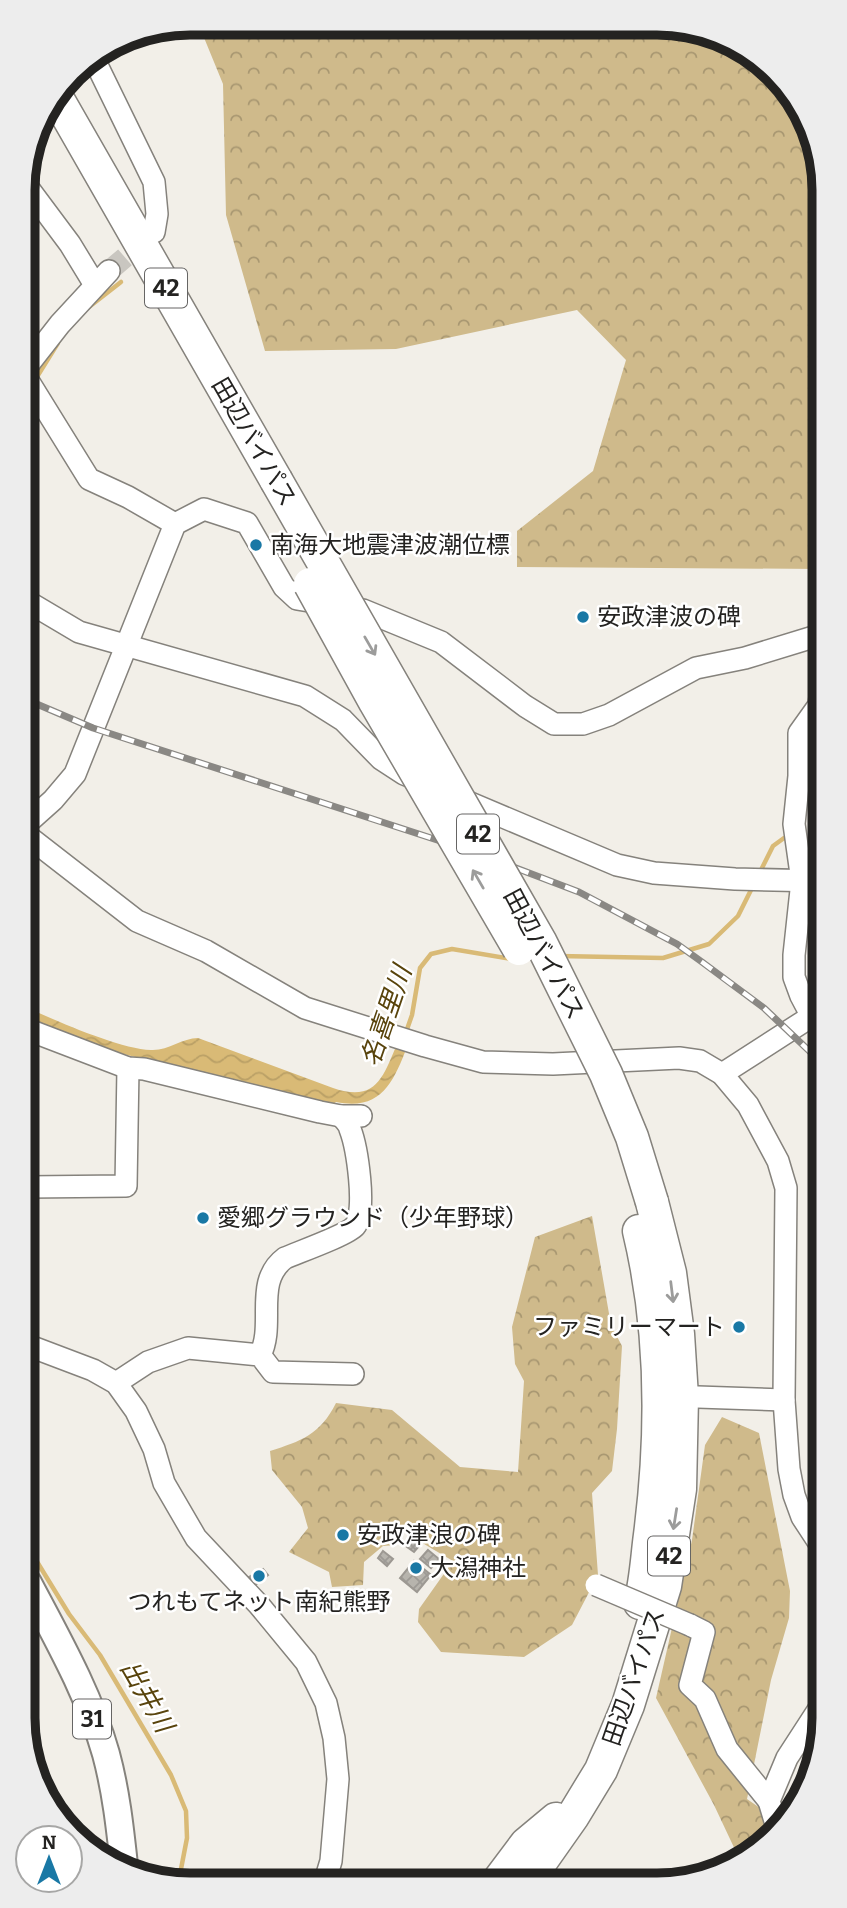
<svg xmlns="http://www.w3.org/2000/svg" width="847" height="1908" font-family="Bitter,'Noto Sans JP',serif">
<defs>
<pattern id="forest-crowns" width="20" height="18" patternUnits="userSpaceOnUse" patternTransform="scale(1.75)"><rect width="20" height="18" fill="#cfba8b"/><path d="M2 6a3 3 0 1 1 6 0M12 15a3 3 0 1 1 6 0" fill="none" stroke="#a89771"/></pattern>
<pattern id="water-waves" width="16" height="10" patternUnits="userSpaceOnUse" patternTransform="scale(1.75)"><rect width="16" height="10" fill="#d9ba76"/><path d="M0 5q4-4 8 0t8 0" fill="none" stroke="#baa066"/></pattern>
<pattern id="building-cross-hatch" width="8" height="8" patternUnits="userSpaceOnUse" patternTransform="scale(1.75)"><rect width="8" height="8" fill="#b7b4ad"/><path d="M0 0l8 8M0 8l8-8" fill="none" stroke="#9d9a95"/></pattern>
</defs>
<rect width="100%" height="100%" fill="#f2efe8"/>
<g fill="url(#forest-crowns)">
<path d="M 198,23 L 689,26 L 767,65 L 818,147 L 820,569 L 517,567 L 517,531 L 593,471 L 626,360 L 577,310 L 396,349 L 265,351 L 226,215 L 223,84 Z"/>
<path d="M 592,1216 L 611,1325 L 622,1346 L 617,1429 L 612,1471 L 592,1493 L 598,1575 L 572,1625 L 524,1657 L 441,1652 L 418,1622 L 419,1609 L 453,1561 L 402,1531 L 396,1545 L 383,1546 L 364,1562 L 363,1585 L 332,1587 L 329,1572 L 289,1552 L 308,1528 L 302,1507 L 272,1470 L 270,1451 C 301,1441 320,1435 336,1403 L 392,1410 L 460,1467 L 518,1472 L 524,1381 L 515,1364 L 512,1327 L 535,1237 Z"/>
<path d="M 722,1417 L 759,1433 L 790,1591 L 789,1618 L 771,1680 L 747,1799 L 773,1817 L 792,1799 L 820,1746 L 812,1781 L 783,1828 L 738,1856 L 714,1805 L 656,1698 L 692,1540 L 705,1445 Z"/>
</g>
<path fill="url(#water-waves)" d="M 26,1007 C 56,1021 120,1049 151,1050 C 168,1051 182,1038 198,1038 L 333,1088 C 376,1103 383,1077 397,1044 L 407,1047 C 393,1083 381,1111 336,1102 L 329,1107 L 108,1050 L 26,1020 Z"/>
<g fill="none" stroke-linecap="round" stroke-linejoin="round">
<g stroke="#d9ba76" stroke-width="4.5">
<path d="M 89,307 L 121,282"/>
<path d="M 35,380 L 58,343"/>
<path d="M 804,840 L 821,842"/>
<path d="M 760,872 L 773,846 L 784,838 L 789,839"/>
<path d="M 559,956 L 663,958 L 709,944 L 738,916 L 753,886"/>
<path d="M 405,1035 L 412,1015 L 420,968 L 431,954 L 452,949 L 512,959"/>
<path d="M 28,1547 L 69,1614 L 100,1655 L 171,1775 L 186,1811 L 187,1838 L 181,1869 L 181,1882"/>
</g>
</g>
<g fill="url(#building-cross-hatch)" stroke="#9c9892" stroke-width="2">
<path d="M 412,1540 L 419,1546 L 414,1552 L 407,1547 Z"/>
<path d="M 428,1550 L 439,1559 L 431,1568 L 420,1559 Z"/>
<path d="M 383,1551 L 393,1559 L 387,1566 L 378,1558 Z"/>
<path d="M 414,1561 L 431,1575 L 417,1592 L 400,1578 Z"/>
<path d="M 263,1569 L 268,1575 L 255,1585 L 249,1577 Z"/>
</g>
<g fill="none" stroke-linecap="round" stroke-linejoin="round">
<path stroke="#c9c6c0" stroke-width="21" stroke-dasharray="21 10" stroke-linecap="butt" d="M 109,271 L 150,236"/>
<g stroke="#85827c" stroke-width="24">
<g id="minor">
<path d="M 93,57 L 154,182 L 157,214 L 154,232"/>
<path d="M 23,181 L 70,244 L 95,285"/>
<path d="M 24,370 L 60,324 L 109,271"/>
<path d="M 24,374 L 89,479 L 128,497 L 175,524"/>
<path d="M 25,600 L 79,632 L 305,696 L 343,720 L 381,759 L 404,774 L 421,781"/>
<path d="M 456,797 L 617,865 L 654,873 L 735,879 L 821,881"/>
<path d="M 25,825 L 53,800 L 75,774 L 175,524 L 204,509 L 247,523 L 284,587 L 297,599 L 363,610 L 441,642 L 525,706 L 554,724 L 583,724 L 609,715 L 696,668 L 745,658 L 820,635"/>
<path d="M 25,834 L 137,921 L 206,951 L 305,1008 L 425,1046 L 483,1062 L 553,1064 L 679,1058 L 700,1061 L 722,1074 L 748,1105 L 778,1161 L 786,1188 L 784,1400 L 789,1469 L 794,1495 L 802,1517 L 823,1549"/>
<path d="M 26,1029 L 128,1068 L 144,1069 L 320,1112 L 341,1116 L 361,1116"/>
<path d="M 722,1074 L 809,1018 L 810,1013 L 801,996 L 794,977 L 794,955 L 802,881 L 794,824 L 799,776 L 799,733 L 819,705 L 820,698"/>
<path d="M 27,1187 L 126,1186 L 128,1068"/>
<path d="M 27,1345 L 93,1370 L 116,1383 L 136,1411 L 154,1449 L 164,1483 L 196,1538 L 259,1605 L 306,1662 L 326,1703 L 334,1738 L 338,1779 L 331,1861 L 325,1881"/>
<path d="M 260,1355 C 276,1324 253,1282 285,1258 C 299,1252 347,1235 355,1226 C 367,1211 357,1147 350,1129 C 349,1124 345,1120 341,1116"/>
<path d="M 116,1383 L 148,1362 L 188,1348 L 260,1355 L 273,1372 L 353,1374"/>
<path d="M 668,1396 L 784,1400"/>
<path d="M 690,1625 L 704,1632 L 690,1685 L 705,1699 L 727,1749 L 769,1801"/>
<path d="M 778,1831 L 769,1801 L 787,1758 L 824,1701"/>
</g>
</g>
<g stroke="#85827c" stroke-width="30">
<path id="major" d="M 28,1583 C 57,1638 89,1694 106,1754 C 116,1791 120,1828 124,1865"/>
</g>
<g stroke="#85827c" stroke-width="35">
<g id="highway">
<path d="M 56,96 L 276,480"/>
<path d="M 639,1231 C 663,1331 663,1433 650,1535 C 647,1557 646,1582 640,1603"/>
<path d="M 499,1880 L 526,1844 L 556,1819"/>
<path d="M 528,1880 L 573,1816 L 601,1770 L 628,1705 L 665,1586 L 680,1489 L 682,1397 L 678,1334 L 670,1273 L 652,1202"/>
</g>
</g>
<use href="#minor" stroke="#fff" stroke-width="21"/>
<use href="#major" stroke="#fff" stroke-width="26"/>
<use href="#highway" stroke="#fff" stroke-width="32"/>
<g stroke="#8a8884" stroke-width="7">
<path id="rail" d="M 25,699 L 93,728 L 471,851 L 579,892 L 677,944 L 702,962 L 764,1008 L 822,1063"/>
</g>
<use href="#rail" stroke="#fff" stroke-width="4.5" stroke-dasharray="13" stroke-linecap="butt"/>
<g stroke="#85827c" stroke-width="24" stroke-linecap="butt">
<path id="minor-bridge" d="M 596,1585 L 690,1625"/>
</g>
<g stroke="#85827c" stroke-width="35" stroke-linecap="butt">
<g id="highway-bridge">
<path d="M 276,480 L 541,943 L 606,1074 L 632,1137 L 652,1202"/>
<path d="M 310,584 L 375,702 L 519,949"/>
</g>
</g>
<use href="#minor-bridge" stroke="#fff" stroke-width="21"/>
<use href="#highway-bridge" stroke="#fff" stroke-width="32"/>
</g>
<defs><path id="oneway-shaft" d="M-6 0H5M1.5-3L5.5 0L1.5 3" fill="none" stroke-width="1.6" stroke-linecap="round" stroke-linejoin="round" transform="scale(1.75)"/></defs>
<g stroke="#9c9c9b">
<use href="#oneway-shaft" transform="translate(370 646) rotate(60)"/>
<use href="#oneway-shaft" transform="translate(478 879) rotate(-120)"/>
<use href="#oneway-shaft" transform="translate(672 1292) rotate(83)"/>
<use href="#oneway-shaft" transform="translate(675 1519) rotate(99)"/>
</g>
<g fill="#1978a5" stroke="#fff" stroke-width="2.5">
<circle cx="256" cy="545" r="7"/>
<circle cx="583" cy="617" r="7"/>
<circle cx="203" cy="1218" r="7"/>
<circle cx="739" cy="1327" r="7"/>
<circle cx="343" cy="1535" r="7"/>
<circle cx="416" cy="1568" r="7"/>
<circle cx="259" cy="1576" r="7"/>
</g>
<g text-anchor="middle" stroke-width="5" stroke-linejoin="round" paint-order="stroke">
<g fill="#fff" stroke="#666564" stroke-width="2">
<rect x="145" y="268.5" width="42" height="39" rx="5"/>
<rect x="457" y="814.5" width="42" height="39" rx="5"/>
<rect x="648" y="1536.5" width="42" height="39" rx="5"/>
<rect x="73" y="1699.5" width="38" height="39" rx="5"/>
</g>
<g font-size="23" font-weight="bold" fill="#242321">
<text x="166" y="296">42</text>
<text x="478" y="842">42</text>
<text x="669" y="1564">42</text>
<text x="92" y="1727">31</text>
</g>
<g font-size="24" fill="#242321" stroke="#fff">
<text transform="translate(254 442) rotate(60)" y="8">田辺バイパス</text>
<text transform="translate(544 954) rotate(62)" y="8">田辺バイパス</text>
<text transform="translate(634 1677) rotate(-71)" y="8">田辺バイパス</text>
</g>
<g font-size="24" fill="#242321" stroke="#fff" text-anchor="start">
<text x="270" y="553">南海大地震津波潮位標</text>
<text x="597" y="625">安政津波の碑</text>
<text x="217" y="1226">愛郷グラウンド（少年野球）</text>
<text x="725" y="1335" text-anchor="end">ファミリーマート</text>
<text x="357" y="1543">安政津浪の碑</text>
<text x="430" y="1576">大潟神社</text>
<text x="259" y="1610" text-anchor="middle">つれもてネット南紀熊野</text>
</g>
<g font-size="26" font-style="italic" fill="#58430b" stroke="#fff">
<text transform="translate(386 1016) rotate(-71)" y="9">名喜里川</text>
<text transform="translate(147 1696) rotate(60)" y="9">出井川</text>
</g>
</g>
<path d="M0 0H847V1908H0ZM190 35H657A155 155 0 0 1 812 190V1718A155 155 0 0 1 657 1873H190A155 155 0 0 1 35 1718V190A155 155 0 0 1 190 35Z" fill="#ededed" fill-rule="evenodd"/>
<path fill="none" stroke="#242321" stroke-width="9" d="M190 35H657A155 155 0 0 1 812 190V1718A155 155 0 0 1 657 1873H190A155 155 0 0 1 35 1718V190A155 155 0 0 1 190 35Z"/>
<g transform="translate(49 1859)"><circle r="33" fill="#ffffff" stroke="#a7a7a6" stroke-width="2"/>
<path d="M0-5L12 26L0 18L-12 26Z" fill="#1978a5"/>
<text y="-10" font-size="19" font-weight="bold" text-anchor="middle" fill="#242321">N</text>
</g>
</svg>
